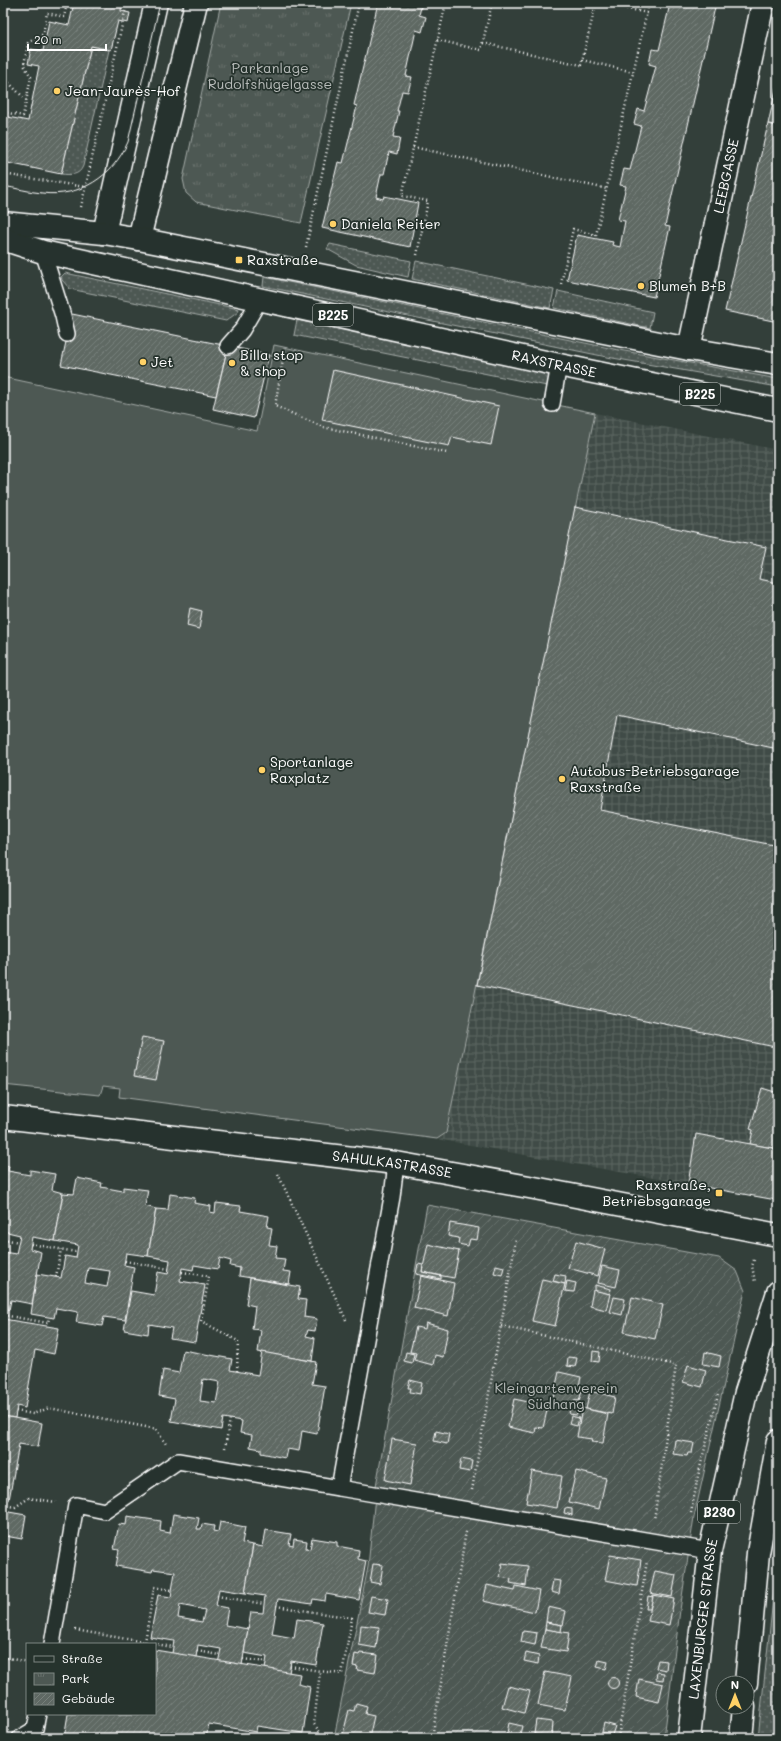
<svg xmlns="http://www.w3.org/2000/svg" width="781" height="1741" font-family="Mali,sans-serif">
<defs>
<pattern id="industrial-grid" width="8" height="8" patternUnits="userSpaceOnUse"><rect width="8" height="8" fill="#404c47"/><path d="M0 4h8M4 0v8" fill="none" stroke="#5d6763"/></pattern>
<pattern id="grass-dots" width="8" height="8" patternUnits="userSpaceOnUse"><rect width="8" height="8" fill="#4d5853"/><path d="M2 2h.1M6 6h.1" fill="none" stroke="#68716d" stroke-width="1.8" stroke-linecap="round"/></pattern>
<pattern id="park-tufts" width="24" height="20" patternUnits="userSpaceOnUse"><rect width="24" height="20" fill="#4d5853"/><path d="M3 7l-1-3M5 7V3M7 7l1-3M15 17l-1-3M17 17v-4M19 17l1-3" fill="none" stroke="#68716d"/></pattern>
<pattern id="garden-furrows" width="10" height="10" patternUnits="userSpaceOnUse"><rect width="10" height="10" fill="#4d5853"/><path d="M-1 1l2-2M0 10L10 0M9 11l2-2" fill="none" stroke="#68716d"/></pattern>
<pattern id="building-hatch" width="6" height="6" patternUnits="userSpaceOnUse"><rect width="6" height="6" fill="#5f6964"/><path d="M-1 1l2-2M0 6l6-6M5 7l2-2" fill="none" stroke="#77807b"/></pattern>
</defs>
<rect width="100%" height="100%" fill="#333f3a"/>
<filter id="ink" filterUnits="userSpaceOnUse"><feTurbulence type="fractalNoise" baseFrequency=".025" numOctaves="2"/><feDisplacementMap in="SourceGraphic" scale="8" xChannelSelector="R" yChannelSelector="G"/><feConvolveMatrix kernelMatrix="1 2 1 2 8 2 1 2 1" color-interpolation-filters="sRGB"/></filter>
<g filter="url(#ink)">
<path fill="url(#industrial-grid)" d="M 595,413 L 778,450 L 778,1194 L 776,1200 L 437,1139 L 446,1133 Z"/>
<g fill="url(#grass-dots)" stroke="#a6aca9">
<path d="M 91,46 L 109,50 L 83,166 C 79,176 71,175 61,174 Z"/>
<path d="M 330,244 L 411,261 L 408,277 L 356,265 L 327,249 Z"/>
<path d="M 416,261 L 554,290 L 550,308 L 412,279 Z"/>
<path d="M 65,273 L 239,309 L 238,312 L 226,321 L 70,289 L 62,280 L 61,277 Z"/>
<path d="M 264,277 L 619,350 L 778,379 L 778,387 L 607,357 L 263,286 Z"/>
<path d="M 558,291 L 653,312 L 650,328 L 554,308 Z"/>
<path d="M 297,320 L 550,373 L 547,386 L 294,335 Z"/>
<path d="M 778,1553 L 778,1705 L 775,1738 L 758,1738 Z"/>
</g>
<path fill="url(#park-tufts)" stroke="#a6aca9" d="M 221,3 L 351,3 L 301,223 L 196,202 L 186,193 L 183,179 Z"/>
<path fill="url(#garden-furrows)" stroke="#a6aca9" d="M 427,1205 L 719,1258 L 737,1271 L 745,1291 L 694,1517 L 680,1610 L 664,1738 L 334,1738 L 368,1567 L 376,1486 Z"/>
<path fill="#4d5853" stroke="#a6aca9" d="M 274,345 L 595,413 L 446,1133 L 437,1139 L 119,1097 L 120,1088 L 103,1086 L 100,1095 L 3,1085 L 3,377 L 257,431 Z"/>
<g fill="url(#building-hatch)" stroke="#fff" fill-rule="evenodd">
<path d="M 74,3 L 122,3 L 121,11 L 130,13 L 128,23 L 118,21 L 111,50 L 91,46 L 61,174 L 3,162 L 3,116 L 28,121 L 39,66 L 28,64 L 31,49 L 43,51 L 49,21 L 69,25 Z"/>
<path d="M 378,3 L 422,3 L 419,15 L 426,17 L 422,32 L 416,30 L 406,76 L 412,77 L 408,92 L 402,91 L 397,111 L 399,111 L 393,137 L 400,138 L 397,154 L 389,152 L 384,174 L 381,174 L 376,197 L 383,199 L 384,196 L 418,203 L 410,247 L 322,228 L 338,162 L 343,163 L 357,106 L 354,105 Z"/>
<path d="M 665,3 L 716,3 L 665,226 L 670,227 L 654,297 L 567,280 L 577,235 L 613,242 L 612,245 L 620,247 L 625,221 L 618,220 L 626,186 L 620,185 L 624,169 L 630,170 L 641,126 L 634,124 L 638,109 L 644,111 L 656,66 L 649,64 L 652,49 L 659,50 L 670,4 Z"/>
<path d="M 778,80 L 778,126 L 768,124 Z"/>
<path d="M 768,124 L 778,126 L 778,322 L 725,311 Z"/>
<path d="M 72,314 L 228,346 L 216,396 L 61,365 Z"/>
<path d="M 228,346 L 269,355 L 254,418 L 213,409 Z"/>
<path d="M 333,370 L 499,406 L 491,445 L 452,437 L 449,446 L 322,420 Z"/>
<path d="M 575,507 L 766,547 L 759,579 L 778,583 L 778,749 L 617,715 L 600,810 L 778,846 L 778,1034 L 775,1047 L 477,985 Z"/>
<path d="M 190,608 L 202,611 L 199,629 L 187,626 Z"/>
<path d="M 142,1037 L 164,1041 L 156,1080 L 134,1076 Z"/>
<path d="M 762,1088 L 778,1093 L 778,1149 L 750,1144 L 753,1130 L 750,1129 Z"/>
<path d="M 696,1134 L 778,1149 L 778,1194 L 776,1200 L 688,1184 Z"/>
<path d="M 3,1165 L 9,1166 L 8,1171 L 30,1175 L 30,1170 L 55,1174 L 52,1190 L 63,1193 L 55,1241 L 32,1237 L 30,1249 L 41,1252 L 32,1304 L 11,1300 L 9,1310 L 3,1309 L 3,1252 L 16,1254 L 20,1235 L 3,1231 Z"/>
<path d="M 77,1178 L 102,1183 L 101,1187 L 123,1191 L 123,1187 L 148,1190 L 145,1206 L 156,1209 L 148,1256 L 126,1253 L 124,1265 L 134,1267 L 125,1320 L 104,1317 L 102,1326 L 76,1322 L 78,1312 L 56,1308 L 54,1318 L 31,1314 L 37,1274 L 61,1278 L 65,1256 L 76,1258 L 78,1245 L 55,1241 L 63,1193 L 74,1194 ZM 88,1268 L 110,1271 L 107,1287 L 85,1283 Z"/>
<path d="M 170,1194 L 195,1198 L 194,1203 L 211,1206 L 210,1212 L 215,1213 L 216,1203 L 241,1206 L 240,1211 L 269,1216 L 267,1227 L 272,1228 L 269,1245 L 277,1246 L 275,1258 L 285,1259 L 283,1271 L 291,1272 L 289,1284 L 239,1276 L 240,1268 L 230,1266 L 231,1261 L 220,1258 L 218,1269 L 194,1265 L 193,1270 L 182,1268 L 180,1281 L 205,1285 L 195,1342 L 170,1338 L 172,1328 L 149,1324 L 148,1334 L 124,1330 L 131,1291 L 154,1295 L 158,1272 L 168,1274 L 170,1260 L 148,1256 L 156,1209 L 168,1210 Z"/>
<path d="M 450,1223 L 479,1228 L 477,1240 L 470,1239 L 468,1246 L 458,1244 L 459,1238 L 448,1236 Z"/>
<path d="M 576,1241 L 605,1249 L 598,1276 L 568,1268 Z"/>
<path d="M 428,1244 L 459,1251 L 454,1278 L 422,1272 Z"/>
<path d="M 418,1264 L 423,1265 L 422,1272 L 441,1276 L 441,1279 L 416,1274 Z"/>
<path d="M 496,1265 L 504,1267 L 502,1275 L 494,1273 Z"/>
<path d="M 602,1266 L 620,1270 L 616,1287 L 598,1283 Z"/>
<path d="M 555,1274 L 566,1276 L 565,1284 L 553,1281 Z"/>
<path d="M 421,1276 L 454,1283 L 448,1316 L 414,1308 Z"/>
<path d="M 250,1278 L 300,1287 L 298,1299 L 306,1300 L 304,1317 L 317,1319 L 315,1331 L 308,1330 L 306,1336 L 315,1338 L 312,1361 L 258,1352 L 261,1330 L 252,1329 L 255,1306 L 246,1304 Z"/>
<path d="M 542,1279 L 565,1284 L 555,1326 L 532,1321 Z"/>
<path d="M 567,1281 L 576,1283 L 574,1292 L 565,1291 Z"/>
<path d="M 595,1285 L 611,1289 L 610,1294 L 595,1291 Z"/>
<path d="M 593,1290 L 610,1294 L 606,1310 L 590,1306 Z"/>
<path d="M 614,1297 L 625,1299 L 622,1315 L 610,1312 Z"/>
<path d="M 632,1297 L 663,1305 L 655,1339 L 624,1332 Z"/>
<path d="M 3,1319 L 59,1328 L 54,1354 L 35,1350 L 25,1408 L 17,1406 L 15,1418 L 3,1416 Z"/>
<path d="M 426,1323 L 448,1329 L 443,1357 L 435,1355 L 433,1365 L 414,1360 L 416,1353 L 410,1352 L 416,1327 L 425,1329 Z"/>
<path d="M 183,1350 L 232,1359 L 230,1370 L 258,1375 L 262,1352 L 316,1362 L 312,1384 L 325,1386 L 317,1434 L 302,1431 L 299,1451 L 287,1449 L 285,1458 L 261,1453 L 261,1449 L 250,1447 L 252,1435 L 240,1433 L 242,1421 L 223,1418 L 221,1430 L 171,1421 L 175,1399 L 159,1396 L 163,1370 L 179,1373 ZM 203,1379 L 220,1382 L 216,1403 L 200,1401 Z"/>
<path d="M 593,1351 L 600,1352 L 599,1362 L 592,1361 Z"/>
<path d="M 406,1352 L 414,1354 L 412,1363 L 404,1361 Z"/>
<path d="M 705,1352 L 721,1356 L 719,1367 L 703,1364 Z"/>
<path d="M 568,1357 L 577,1358 L 575,1367 L 567,1366 Z"/>
<path d="M 688,1365 L 706,1370 L 702,1387 L 683,1382 Z"/>
<path d="M 559,1372 L 581,1377 L 578,1391 L 582,1391 L 579,1401 L 575,1400 L 574,1407 L 552,1402 Z"/>
<path d="M 410,1380 L 422,1383 L 420,1394 L 410,1392 L 411,1388 L 408,1388 Z"/>
<path d="M 590,1391 L 615,1397 L 612,1414 L 586,1409 Z"/>
<path d="M 514,1399 L 548,1406 L 543,1428 L 536,1427 L 535,1433 L 508,1427 Z"/>
<path d="M 576,1403 L 582,1404 L 581,1410 L 575,1408 Z"/>
<path d="M 570,1408 L 578,1409 L 577,1415 L 569,1414 Z"/>
<path d="M 582,1408 L 608,1414 L 603,1443 L 591,1442 L 592,1439 L 577,1437 Z"/>
<path d="M 3,1416 L 42,1423 L 38,1447 L 19,1444 L 9,1500 L 3,1499 Z"/>
<path d="M 571,1416 L 579,1418 L 577,1426 L 569,1424 Z"/>
<path d="M 436,1431 L 449,1434 L 447,1444 L 434,1441 Z"/>
<path d="M 392,1439 L 417,1443 L 410,1485 L 385,1480 Z"/>
<path d="M 675,1440 L 694,1443 L 692,1453 L 688,1453 L 687,1456 L 673,1454 Z"/>
<path d="M 461,1459 L 472,1461 L 470,1472 L 459,1470 Z"/>
<path d="M 532,1471 L 562,1476 L 557,1508 L 526,1503 Z"/>
<path d="M 576,1471 L 606,1478 L 599,1509 L 569,1502 Z"/>
<path d="M 565,1508 L 572,1509 L 572,1515 L 564,1513 Z"/>
<path d="M 3,1511 L 26,1515 L 22,1539 L 5,1536 L 3,1549 Z"/>
<path d="M 173,1514 L 199,1518 L 197,1529 L 201,1529 L 202,1524 L 214,1526 L 213,1531 L 218,1532 L 220,1522 L 245,1527 L 242,1543 L 253,1545 L 245,1593 L 219,1589 L 216,1606 L 228,1608 L 225,1625 L 248,1629 L 240,1677 L 216,1673 L 221,1649 L 198,1645 L 194,1669 L 170,1665 L 174,1641 L 150,1637 L 158,1595 L 171,1597 L 175,1572 L 153,1569 L 152,1572 L 116,1566 L 119,1550 L 114,1549 L 119,1524 L 126,1525 L 127,1516 L 161,1521 L 160,1531 L 170,1533 ZM 180,1605 L 205,1610 L 202,1622 L 178,1618 Z"/>
<path d="M 266,1530 L 291,1534 L 289,1545 L 293,1546 L 294,1539 L 307,1541 L 306,1548 L 310,1549 L 312,1538 L 337,1542 L 337,1546 L 359,1550 L 358,1559 L 366,1561 L 359,1600 L 326,1594 L 325,1601 L 313,1599 L 312,1604 L 278,1599 L 272,1634 L 294,1638 L 297,1619 L 323,1623 L 316,1665 L 291,1661 L 287,1685 L 263,1681 L 267,1657 L 244,1653 L 251,1612 L 263,1613 L 265,1596 L 245,1593 L 253,1545 L 263,1547 Z"/>
<path d="M 610,1555 L 641,1560 L 637,1586 L 605,1580 Z"/>
<path d="M 3,1558 L 7,1558 L 3,1579 Z"/>
<path d="M 502,1563 L 528,1566 L 526,1586 L 510,1583 L 511,1579 L 500,1577 Z"/>
<path d="M 373,1564 L 383,1565 L 380,1584 L 370,1582 Z"/>
<path d="M 655,1571 L 676,1575 L 672,1597 L 650,1593 Z"/>
<path d="M 553,1580 L 561,1581 L 559,1594 L 551,1592 Z"/>
<path d="M 487,1585 L 515,1591 L 516,1586 L 539,1591 L 535,1612 L 483,1601 Z"/>
<path d="M 653,1595 L 674,1599 L 669,1625 L 648,1621 Z"/>
<path d="M 371,1596 L 388,1599 L 385,1615 L 368,1612 Z"/>
<path d="M 648,1596 L 653,1597 L 650,1609 L 646,1609 Z"/>
<path d="M 548,1607 L 566,1611 L 563,1625 L 546,1622 Z"/>
<path d="M 546,1622 L 562,1625 L 561,1632 L 545,1629 Z"/>
<path d="M 361,1625 L 379,1627 L 376,1648 L 359,1645 Z"/>
<path d="M 545,1629 L 569,1633 L 566,1652 L 541,1648 Z"/>
<path d="M 523,1631 L 537,1633 L 535,1645 L 521,1642 Z"/>
<path d="M 155,1650 L 300,1674 L 298,1684 L 310,1687 L 303,1733 L 257,1726 L 256,1732 L 209,1724 L 206,1738 L 64,1738 L 68,1714 L 155,1714 Z"/>
<path d="M 360,1653 L 378,1655 L 375,1673 L 357,1670 L 358,1667 L 353,1666 L 355,1654 L 359,1655 Z"/>
<path d="M 526,1653 L 539,1656 L 538,1664 L 524,1661 Z"/>
<path d="M 599,1660 L 608,1662 L 606,1669 L 597,1667 Z"/>
<path d="M 658,1660 L 667,1661 L 666,1670 L 656,1668 Z"/>
<path d="M 545,1672 L 572,1677 L 565,1710 L 538,1705 Z"/>
<path d="M 657,1672 L 664,1673 L 663,1680 L 656,1679 Z"/>
<circle cx="613" cy="1683" r="5.5"/>
<path d="M 639,1679 L 663,1684 L 659,1702 L 636,1697 Z"/>
<path d="M 508,1686 L 530,1691 L 524,1713 L 502,1707 Z"/>
<path d="M 356,1703 L 367,1706 L 365,1714 L 374,1716 L 369,1738 L 343,1734 L 349,1710 L 354,1711 Z"/>
<path d="M 536,1720 L 553,1722 L 552,1736 L 534,1734 Z"/>
<path d="M 509,1723 L 522,1726 L 519,1738 L 506,1738 Z"/>
<path d="M 604,1723 L 615,1726 L 612,1735 L 602,1732 Z"/>
</g>
<g fill="none" stroke-linecap="round" stroke-linejoin="round">
<g stroke="#fff" stroke-width="18">
<g id="lane">
<path d="M 43,252 L 63,316 L 67,334"/>
<path d="M 228,346 L 242,330 L 260,299"/>
<path d="M 552,404 L 559,365"/>
<path d="M 339,1488 L 710,1551"/>
<path d="M 52,1644 L 76,1505 L 105,1511 L 178,1461 L 339,1488 L 392,1197 L 396,1163"/>
<path d="M 20,1738 L 35,1729 L 38,1714"/>
</g>
</g>
<g stroke="#fff" stroke-width="25">
<g id="street">
<path d="M 104,233 L 156,3"/>
<path d="M 139,239 L 196,3"/>
<path id="s1" d="M 689,349 L 763,3"/>
<path id="s2" d="M 3,1117 L 396,1163 L 529,1187 L 778,1235"/>
</g>
</g>
<g stroke="#fff" stroke-width="25">
<g id="primary">
<path d="M 3,223 L 104,233 L 139,239 L 689,349 L 778,364"/>
<path id="s3" d="M 3,239 L 43,252 L 559,365 L 778,410"/>
<path d="M 746,1683 L 758,1553 L 778,1441"/>
<path id="s4" d="M 689,1738 L 710,1551 L 746,1392 L 778,1292"/>
<path d="M 741,1738 L 744,1707"/>
</g>
</g>
<g stroke="#fff" stroke-width="2.5" stroke-dasharray="1 3" stroke-linecap="butt">
<path d="M 603,3 L 647,13"/>
<path d="M 437,40 L 481,50 L 492,3"/>
<path d="M 483,43 L 581,65 L 596,3"/>
<path d="M 582,60 L 633,72"/>
<path d="M 3,77 L 26,100"/>
<path d="M 3,112 L 23,116 L 31,77 L 24,65 L 28,43 L 43,34 L 47,13 L 64,17 L 67,3"/>
<path d="M 413,147 L 607,189"/>
<path d="M 3,174 L 85,187"/>
<path d="M 81,207 L 127,3"/>
<path d="M 306,247 L 359,3"/>
<path d="M 417,255 L 428,201 L 402,196 L 446,3"/>
<path d="M 561,284 L 573,229 L 596,235 L 649,3"/>
<path d="M 285,348 L 275,406 L 323,427 L 447,453"/>
<path d="M 278,1174 L 347,1322"/>
<path d="M 3,1239 L 19,1242"/>
<path d="M 31,1244 L 76,1252"/>
<path d="M 754,1260 L 752,1266 L 755,1282"/>
<path d="M 125,1261 L 169,1269"/>
<path d="M 182,1272 L 209,1276 L 201,1321 L 238,1341 L 237,1372"/>
<path d="M 56,1277 L 61,1249"/>
<path d="M 3,1315 L 48,1323 L 49,1317"/>
<path d="M 501,1326 L 676,1365 L 654,1520"/>
<path d="M 16,1411 L 33,1414 L 49,1408 L 156,1429 L 166,1444"/>
<path d="M 225,1448 L 230,1419"/>
<path d="M 472,1490 L 516,1239"/>
<path d="M 3,1505 L 15,1507 L 29,1498 L 56,1502"/>
<path d="M 691,1513 L 698,1476 L 718,1395"/>
<path d="M 217,1596 L 264,1604"/>
<path d="M 276,1606 L 352,1618 L 342,1674 L 320,1671"/>
<path d="M 75,1630 L 173,1647"/>
<path d="M 145,1642 L 154,1587 L 172,1590"/>
<path d="M 197,1651 L 220,1655"/>
<path d="M 3,1657 L 27,1662"/>
<path d="M 243,1659 L 266,1662"/>
<path d="M 290,1666 L 320,1671 L 314,1724 L 324,1738"/>
<path d="M 432,1738 L 466,1531"/>
<path d="M 618,1738 L 647,1561"/>
</g>
<use href="#lane" stroke="#26332d" stroke-width="15"/>
<use href="#street" stroke="#26332d" stroke-width="22"/>
<use href="#primary" stroke="#26332d" stroke-width="22"/>
<path stroke="#fff" stroke-width="1" d="M 3,186 C 16,188 29,192 42,193 C 80,198 113,176 128,142 L 160,3"/>
</g>
</g>
<g fill="#ffd166" stroke="#26332d" stroke-width="1.5">
<circle cx="57" cy="91" r="4"/>
<circle cx="333" cy="224" r="4"/>
<rect x="235" y="256" width="8" height="8" rx="2"/>
<circle cx="641" cy="286" r="4"/>
<circle cx="143" cy="362" r="4"/>
<circle cx="232" cy="363" r="4"/>
<circle cx="262" cy="770" r="4"/>
<circle cx="562" cy="779" r="4"/>
<rect x="715" y="1189" width="8" height="8" rx="2"/>
</g>
<g text-anchor="middle" stroke-width="3.5" stroke-linejoin="round" paint-order="stroke">
<g fill="#26332d" stroke="#bec2c0" stroke-width="1">
<rect x="313" y="304" width="40" height="22" rx="3"/>
<rect x="680" y="383" width="40" height="22" rx="3"/>
<rect x="698" y="1501" width="42" height="22" rx="3"/>
</g>
<g font-size="13" font-weight="bold" fill="#fff">
<text x="333" y="320">B225</text>
<text x="700" y="399">B225</text>
<text x="719" y="1517">B230</text>
</g>
<g font-size="14" fill="#b8bcba" stroke="#26332d">
<text x="270" y="73">Parkanlage<tspan x="270" dy="16">Rudolfshügelgasse</tspan></text>
<text x="556" y="1393">Kleingartenverein<tspan x="556" dy="16">Südhang</tspan></text>
</g>
<g font-size="14" fill="#fff" stroke="#26332d" text-anchor="start">
<text x="65" y="96">Jean-Jaurès-Hof</text>
<text x="341" y="229">Daniela Reiter</text>
<text x="247" y="265">Raxstraße</text>
<text x="649" y="291">Blumen B+B</text>
<text x="240" y="360">Billa stop<tspan x="240" dy="16">&amp; shop</tspan></text>
<text x="151" y="367">Jet</text>
<text x="270" y="767">Sportanlage<tspan x="270" dy="16">Raxplatz</tspan></text>
<text x="570" y="776">Autobus-Betriebsgarage<tspan x="570" dy="16">Raxstraße</tspan></text>
<text x="711" y="1190" text-anchor="end">Raxstraße,<tspan x="711" dy="16">Betriebsgarage</tspan></text>
</g>
<g font-size="14" fill="#fff" stroke="#26332d">
<text dy="5" stroke="none"><textPath href="#s1" startOffset="177">LEEBGASSE</textPath></text>
<text dy="5" stroke="none"><textPath href="#s3" startOffset="565">RAXSTRASSE</textPath></text>
<text dy="5" stroke="none"><textPath href="#s2" startOffset="392">SAHULKASTRASSE</textPath></text>
<text dy="5" stroke="none"><textPath href="#s4" startOffset="120">LAXENBURGER STRASSE</textPath></text>
</g>
</g>
<rect width="781" height="1741" fill="none" stroke="#26332d" stroke-width="16"/>
<rect x="8" y="8" width="765" height="1725" fill="none" stroke="#fff" stroke-width="1.5" filter="url(#ink)"/>
<rect x="26" y="1643" width="130" height="72" fill="#26332d" stroke="#7d8581"/>
<rect x="34" y="1656" width="20" height="6" fill="#26332d" stroke="#7d8581"/>
<text x="62" y="1663" font-size="12" fill="#ffffff">Straße</text>
<rect x="34" y="1673" width="20" height="12" fill="url(#park-tufts)" stroke="#7d8581"/>
<text x="62" y="1683" font-size="12" fill="#ffffff">Park</text>
<rect x="34" y="1693" width="20" height="12" fill="url(#building-hatch)" stroke="#7d8581"/>
<text x="62" y="1703" font-size="12" fill="#ffffff">Gebäude</text>
<g transform="translate(735 1695)"><circle r="19" fill="#26332d" stroke="#7d8581"/>
<path d="M0-3L7 15L0 10L-7 15Z" fill="#ffd166"/>
<text y="-6" font-size="11" font-weight="bold" text-anchor="middle" fill="#ffffff">N</text>
</g>
<path d="M28 44v6h78v-6" fill="none" stroke="#ffffff" stroke-width="2"/>
<text x="34" y="44" font-size="12" fill="#ffffff" stroke="#26332d" stroke-width="3" paint-order="stroke">20 m</text>
</svg>
